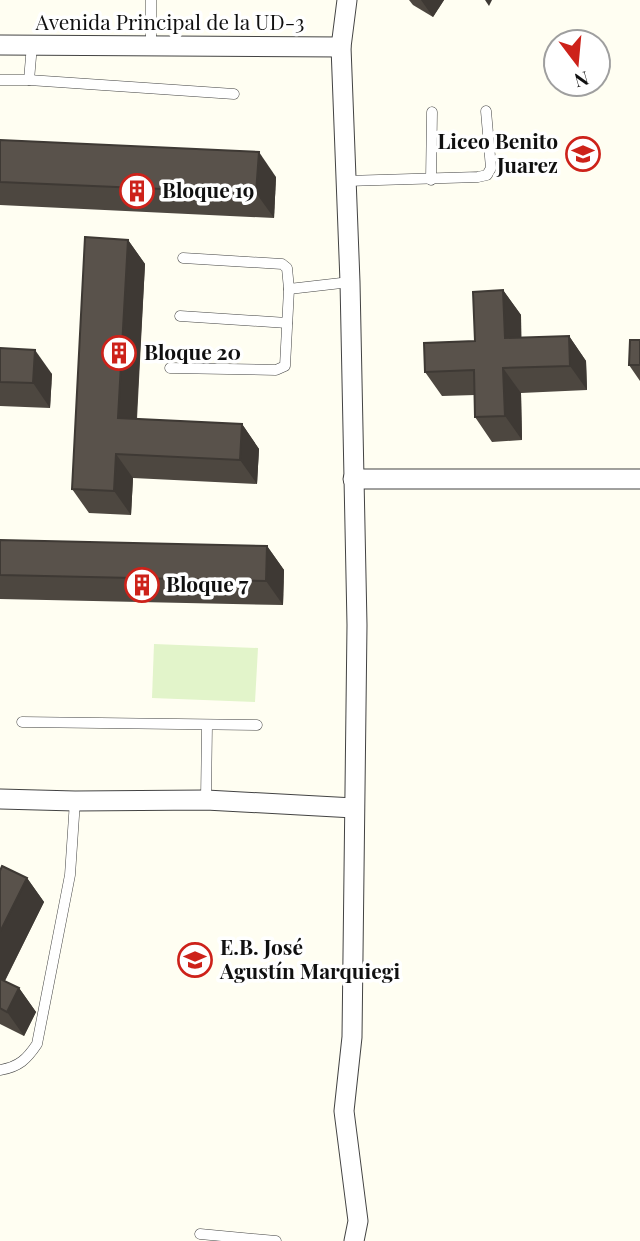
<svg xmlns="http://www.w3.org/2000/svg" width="640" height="1241" font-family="'Playfair Display',serif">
<rect width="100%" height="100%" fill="#fffef2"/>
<path fill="#e2f4ca" d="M 154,644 L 258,648 L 255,702 L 152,698 Z"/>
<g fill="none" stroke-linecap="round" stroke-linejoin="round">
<g stroke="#434343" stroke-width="11">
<g id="service">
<path d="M 151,46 L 151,0"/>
<path d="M 0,80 L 29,80 L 234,94"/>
<path d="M 29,80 L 32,45"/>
<path d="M 431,180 L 432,112"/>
<path d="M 346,181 L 478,177 L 487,175 L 491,168 L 486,111"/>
<path d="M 289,289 L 350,282"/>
<path d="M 180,316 L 287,323"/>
<path d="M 170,368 L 276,370 L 285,366 L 289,289 L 287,268 L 282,264 L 183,258"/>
<path d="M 22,722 L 257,725"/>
<path d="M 206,800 L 207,725"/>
<path d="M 0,1070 C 19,1067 27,1059 37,1044 L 70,875 L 75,801"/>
<path d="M 200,1234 L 276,1241"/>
</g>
</g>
<g stroke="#434343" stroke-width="21">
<g id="minor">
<path d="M 347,0 L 341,47 L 350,282 L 357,625 L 352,1037 L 344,1111 L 358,1221 L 354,1241"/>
<path d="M 0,45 L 341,47"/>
<path d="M 353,479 L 640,479"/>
<path d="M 0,799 L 75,801 L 206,800 L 354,808"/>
</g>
</g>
<use href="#service" stroke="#fff" stroke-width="10"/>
<use href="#minor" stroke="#fff" stroke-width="19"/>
</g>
<g fill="#4d4740">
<path d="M 409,0 L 444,0 L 433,17 L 413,5 Z"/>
<path d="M 0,140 L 276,177 L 274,218 L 0,205 Z"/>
<path d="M 128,240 L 145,264 L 137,419 L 242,424 L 259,449 L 257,484 L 133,478 L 131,515 L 89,513 L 72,489 Z"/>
<path d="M 503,290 L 521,315 L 521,338 L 569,336 L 586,361 L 587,390 L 521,393 L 522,440 L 492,442 L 475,417 L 475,395 L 442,396 L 425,372 L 475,341 Z"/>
<path d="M 640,340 L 640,381 L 629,365 Z"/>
<path d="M 0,348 L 52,374 L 50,408 L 0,406 Z"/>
<path d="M 0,540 L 267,546 L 284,570 L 283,605 L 0,599 Z"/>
<path d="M 0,871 L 27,878 L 44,902 L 5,981 L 19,988 L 36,1012 L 24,1036 L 0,1024 Z"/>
</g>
<g fill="#3e3934">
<path d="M 421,0 L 444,0 L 433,17 Z"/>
<path d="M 485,0 L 492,0 L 489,6 Z"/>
<path d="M 259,152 L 276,177 L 274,218 L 256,193 Z"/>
<path d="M 128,240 L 145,264 L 135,443 L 118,418 Z"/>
<path d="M 503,290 L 521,315 L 522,363 L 505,338 Z"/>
<path d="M 569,336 L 586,361 L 587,390 L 570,366 Z"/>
<path d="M 35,350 L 52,374 L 50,408 L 33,383 Z"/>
<path d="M 503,368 L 521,393 L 522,440 L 505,416 Z"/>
<path d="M 242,424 L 259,449 L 257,484 L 240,460 Z"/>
<path d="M 116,454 L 133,478 L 131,515 L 114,491 Z"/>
<path d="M 267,546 L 284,570 L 283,605 L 266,581 Z"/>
<path d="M 27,878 L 44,902 L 0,990 L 0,932 Z"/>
<path d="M 19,988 L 36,1012 L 24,1036 L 7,1012 Z"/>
</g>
<g fill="#59524b" stroke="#3e3934" stroke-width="2">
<path d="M 0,140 L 259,152 L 256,193 L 0,182 Z"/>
<path d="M 85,237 L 128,240 L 118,418 L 242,424 L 240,460 L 116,454 L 114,491 L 72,489 Z"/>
<path d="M 503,290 L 505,338 L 569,336 L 570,366 L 503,368 L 505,416 L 475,417 L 474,370 L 425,372 L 424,343 L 475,341 L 473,292 Z"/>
<path d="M 630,340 L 640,340 L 640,365 L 629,365 Z"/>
<path d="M 0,348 L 35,350 L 33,383 L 0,382 Z"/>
<path d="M 0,540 L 267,546 L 266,581 L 0,575 Z"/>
<path d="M 2,866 L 27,878 L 0,932 L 0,871 Z"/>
<path d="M 0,979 L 19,988 L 7,1012 L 0,1008 Z"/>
</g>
<defs>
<g id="school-ring" transform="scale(1.75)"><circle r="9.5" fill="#fff" stroke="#cd221a" stroke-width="1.5"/><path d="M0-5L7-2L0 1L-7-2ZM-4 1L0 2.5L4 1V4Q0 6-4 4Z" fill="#cd221a"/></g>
<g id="building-ring" transform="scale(1.75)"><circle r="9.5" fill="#fff" stroke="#cd221a" stroke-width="1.5"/><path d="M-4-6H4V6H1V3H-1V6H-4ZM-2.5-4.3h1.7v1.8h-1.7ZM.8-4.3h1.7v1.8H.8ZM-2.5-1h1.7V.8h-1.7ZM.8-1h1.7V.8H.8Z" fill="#cd221a"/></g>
</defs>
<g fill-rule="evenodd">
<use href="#school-ring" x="583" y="154"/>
<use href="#building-ring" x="137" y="191"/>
<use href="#building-ring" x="119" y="353"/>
<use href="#building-ring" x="142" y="585"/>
<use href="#school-ring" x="195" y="960"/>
</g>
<g text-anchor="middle" stroke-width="7" stroke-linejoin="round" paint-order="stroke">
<g font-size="21" fill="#101010" stroke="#fff">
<text x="170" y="30">Avenida Principal de la UD-3</text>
</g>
<g font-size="21" font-weight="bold" fill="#101010" stroke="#fff" text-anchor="start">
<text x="558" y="149" text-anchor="end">Liceo Benito<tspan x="558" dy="24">Juarez</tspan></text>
<text x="162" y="198">Bloque 19</text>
<text x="144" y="360">Bloque 20</text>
<text x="166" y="592">Bloque 7</text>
<text x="220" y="955">E.B. José<tspan x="220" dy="24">Agustín Marquiegi</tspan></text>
</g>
</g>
<g transform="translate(577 63) rotate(164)"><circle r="33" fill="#ffffff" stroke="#9f9f9f" stroke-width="2"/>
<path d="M0-5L12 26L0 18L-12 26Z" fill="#cd221a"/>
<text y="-10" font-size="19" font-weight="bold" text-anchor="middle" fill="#101010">N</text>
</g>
</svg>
